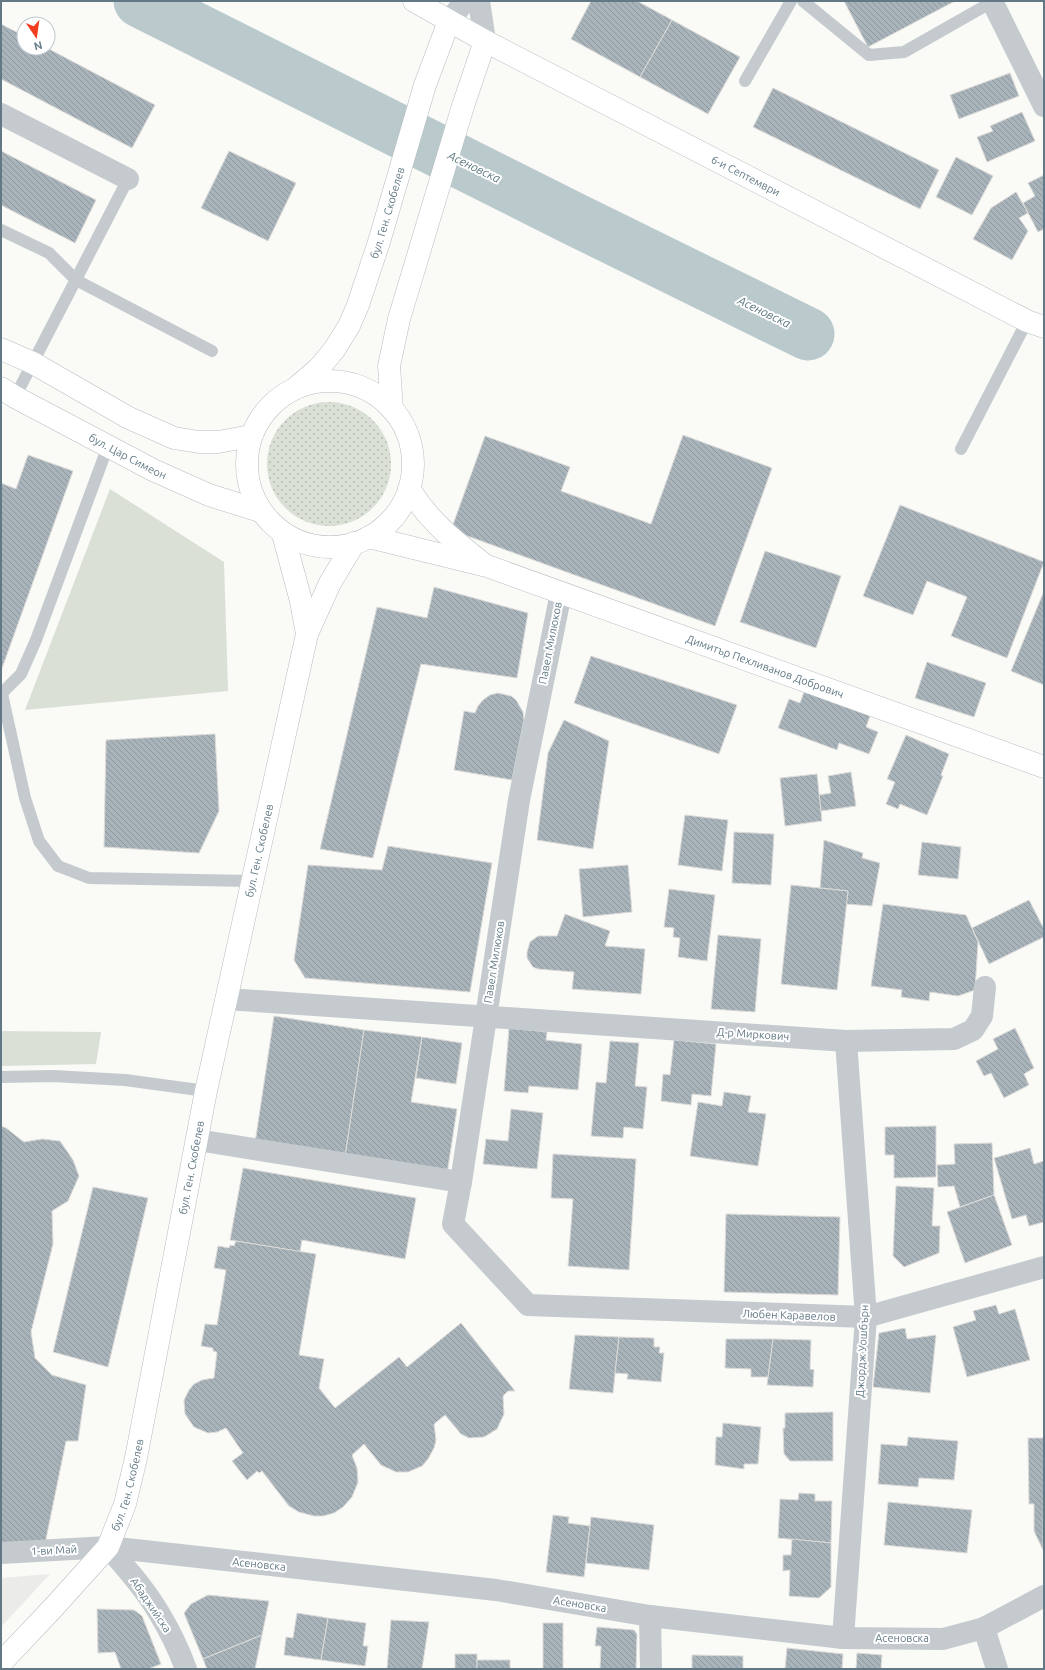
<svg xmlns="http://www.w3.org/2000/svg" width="1045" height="1670" font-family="Ubuntu,sans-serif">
<defs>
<pattern id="grass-dots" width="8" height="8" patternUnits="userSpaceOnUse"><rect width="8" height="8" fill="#dae0d6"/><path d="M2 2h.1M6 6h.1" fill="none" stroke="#b4bab3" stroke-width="1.8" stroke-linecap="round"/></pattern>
<pattern id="building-back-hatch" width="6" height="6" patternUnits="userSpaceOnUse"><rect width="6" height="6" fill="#a9b4ba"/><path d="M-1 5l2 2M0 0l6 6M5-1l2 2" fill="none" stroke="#8d979d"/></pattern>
</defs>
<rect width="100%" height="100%" fill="#fafaf7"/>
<path fill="#ebebea" d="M 50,1574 L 1,1627 L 1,1578 Z"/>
<circle fill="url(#grass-dots)" cx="329" cy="464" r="62"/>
<g fill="#dae0d6">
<path d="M 110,489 L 224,562 L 228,691 L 25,710 Z"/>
<path d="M 1,1031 L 101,1032 L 96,1064 L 1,1066 Z"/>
</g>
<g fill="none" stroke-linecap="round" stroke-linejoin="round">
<path stroke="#b9c9cc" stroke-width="53" d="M 140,1 L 574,219 L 808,334"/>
</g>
<g fill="url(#building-back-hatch)" stroke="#dcdbd9">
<path d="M 591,1 L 637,1 L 672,20 L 640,77 L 571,39 Z"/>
<path d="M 844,1 L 955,1 L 868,47 Z"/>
<path d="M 672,20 L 740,57 L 708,114 L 640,77 Z"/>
<path d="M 1,24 L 24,36 L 24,48 L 47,48 L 155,105 L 132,148 L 1,79 Z"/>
<path d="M 1010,73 L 1019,96 L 959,119 L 950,95 Z"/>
<path d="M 773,88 L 939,170 L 920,209 L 753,127 Z"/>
<path d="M 1022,112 L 1035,141 L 987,162 L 977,137 L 993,131 L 990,126 Z"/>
<path d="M 1,151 L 96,200 L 75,243 L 1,205 Z"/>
<path d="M 229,151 L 296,183 L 268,241 L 201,208 Z"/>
<path d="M 956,157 L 993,176 L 972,215 L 936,197 Z"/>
<path d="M 1044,175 L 1044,229 L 1038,232 L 1023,203 L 1035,196 L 1028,183 Z"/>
<path d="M 1016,192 L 1028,213 L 1019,218 L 1028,231 L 1012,260 L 973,239 L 991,208 Z"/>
<path d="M 683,435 L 772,468 L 715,626 L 451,530 L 485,436 L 570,467 L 561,491 L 651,524 Z"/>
<path d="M 28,455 L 73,471 L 1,671 L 1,483 L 16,489 Z"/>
<path d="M 900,505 L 1044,562 L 1007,658 L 951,636 L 967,597 L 927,581 L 913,615 L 863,596 Z"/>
<path d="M 765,551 L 841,576 L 816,648 L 740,622 Z"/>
<path d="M 434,587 L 528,613 L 517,678 L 421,664 L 373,858 L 320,849 L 377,607 L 427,618 Z"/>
<path d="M 1044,591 L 1044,685 L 1011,671 Z"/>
<path d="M 591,656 L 737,705 L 719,754 L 574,703 Z"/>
<path d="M 927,662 L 986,683 L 974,717 L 915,698 Z"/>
<path d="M 804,692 L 870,716 L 866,727 L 878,732 L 869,754 L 839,743 L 837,750 L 778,728 L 789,699 L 800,703 Z"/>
<path d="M 498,693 L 511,696 L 516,700 L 523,712 L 524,720 L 512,780 L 454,770 L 464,711 L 475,713 L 478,706 L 483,700 L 490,695 Z"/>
<path d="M 564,720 L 609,741 L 593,849 L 537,840 L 548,753 Z"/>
<path d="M 215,734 L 219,811 L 199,853 L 104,847 L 106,740 Z"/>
<path d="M 906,735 L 949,754 L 941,775 L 943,776 L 927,815 L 900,804 L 898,809 L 886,804 L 895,782 L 887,779 Z"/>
<path d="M 851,772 L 856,806 L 821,811 L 819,795 L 831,793 L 828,776 Z"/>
<path d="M 817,774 L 822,821 L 785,826 L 780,778 Z"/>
<path d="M 685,815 L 728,820 L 722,871 L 678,865 Z"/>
<path d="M 734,832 L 774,834 L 771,885 L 732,883 Z"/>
<path d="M 824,840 L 863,853 L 862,858 L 880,863 L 872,906 L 846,904 L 848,891 L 820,888 Z"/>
<path d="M 922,842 L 961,847 L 958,879 L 918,875 Z"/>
<path d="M 388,846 L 492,863 L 470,992 L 305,978 L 294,960 L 308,865 L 382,870 Z"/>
<path d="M 628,865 L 632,912 L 583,917 L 579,869 Z"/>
<path d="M 791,885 L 848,891 L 837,990 L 781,984 Z"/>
<path d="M 669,889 L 715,895 L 707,961 L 678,957 L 680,938 L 673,937 L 674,928 L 664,927 Z"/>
<path d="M 1029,900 L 1044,929 L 1044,937 L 989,964 L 972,928 Z"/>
<path d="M 883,904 L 966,915 L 978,942 L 975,990 L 958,996 L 930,992 L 929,1001 L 901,997 L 902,990 L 871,986 Z"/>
<path d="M 565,914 L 610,931 L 605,946 L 645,949 L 641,994 L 572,989 L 574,972 L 538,969 L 533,967 L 527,958 L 527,952 L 530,942 L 538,936 L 557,936 Z"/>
<path d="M 718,935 L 761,939 L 755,1012 L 711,1009 Z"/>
<path d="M 274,1016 L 364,1030 L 345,1157 L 255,1143 Z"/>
<path d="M 509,1028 L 547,1032 L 546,1040 L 582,1044 L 578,1090 L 529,1086 L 528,1093 L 504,1091 Z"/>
<path d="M 1015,1028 L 1034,1068 L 1024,1074 L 1029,1085 L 1004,1098 L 991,1073 L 984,1076 L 976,1061 L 998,1049 L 993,1039 Z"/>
<path d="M 364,1030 L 422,1037 L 411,1102 L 457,1109 L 447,1174 L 345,1157 Z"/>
<path d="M 422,1037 L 462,1043 L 456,1084 L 416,1078 Z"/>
<path d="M 674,1040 L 716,1044 L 711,1096 L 692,1094 L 691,1105 L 661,1101 L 663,1074 L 670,1075 Z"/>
<path d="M 610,1041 L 639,1043 L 635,1086 L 647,1087 L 643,1129 L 624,1127 L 623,1138 L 591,1136 L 596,1082 L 606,1083 Z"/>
<path d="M 724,1092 L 751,1096 L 748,1112 L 766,1114 L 758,1166 L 690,1156 L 698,1102 L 722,1106 Z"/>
<path d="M 511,1109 L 543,1113 L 537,1169 L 483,1164 L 486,1139 L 508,1141 Z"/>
<path d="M 1,1126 L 6,1128 L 24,1142 L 42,1139 L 60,1141 L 73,1160 L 79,1176 L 68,1201 L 52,1211 L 53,1244 L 31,1332 L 35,1358 L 52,1375 L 86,1385 L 78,1441 L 66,1441 L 45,1544 L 1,1545 Z"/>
<path d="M 936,1126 L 936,1177 L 894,1178 L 894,1155 L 885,1155 L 885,1127 Z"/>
<path d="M 992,1143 L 994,1195 L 960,1207 L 954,1186 L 938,1187 L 937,1165 L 955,1164 L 954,1144 Z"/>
<path d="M 1030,1148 L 1034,1164 L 1044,1161 L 1044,1222 L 1029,1226 L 1026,1215 L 1012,1219 L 994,1158 Z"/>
<path d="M 553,1154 L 636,1159 L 629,1270 L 568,1266 L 573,1199 L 551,1198 Z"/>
<path d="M 243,1168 L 416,1198 L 405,1259 L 302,1240 L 300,1252 L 230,1240 Z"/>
<path d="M 896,1186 L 934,1188 L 932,1226 L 940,1226 L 939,1253 L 904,1267 L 893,1256 Z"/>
<path d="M 93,1187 L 148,1198 L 108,1367 L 53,1352 Z"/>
<path d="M 994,1195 L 1012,1245 L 965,1263 L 947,1212 Z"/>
<path d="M 726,1214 L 840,1217 L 838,1295 L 724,1292 Z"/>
<path d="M 236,1241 L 316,1254 L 299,1355 L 324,1359 L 319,1388 L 335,1408 L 399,1357 L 407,1367 L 461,1323 L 515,1391 L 508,1391 L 503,1396 L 504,1414 L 497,1429 L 484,1437 L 469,1438 L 461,1434 L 445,1415 L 434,1424 L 436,1440 L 434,1448 L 428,1459 L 422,1466 L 408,1472 L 396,1472 L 381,1465 L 364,1444 L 352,1455 L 357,1468 L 358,1482 L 352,1497 L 343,1507 L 334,1513 L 323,1516 L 314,1516 L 299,1512 L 289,1506 L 262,1471 L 259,1473 L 257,1471 L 247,1480 L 232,1461 L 243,1453 L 226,1428 L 217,1432 L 208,1433 L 194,1427 L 185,1414 L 184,1400 L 189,1390 L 194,1384 L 202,1380 L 214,1378 L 217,1352 L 213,1351 L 213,1348 L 201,1346 L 205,1324 L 217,1325 L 226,1270 L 214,1268 L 218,1246 L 229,1248 L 230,1245 L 234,1246 Z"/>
<path d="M 996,1305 L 999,1314 L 1015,1309 L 1030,1360 L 967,1377 L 953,1327 L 976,1320 L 973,1311 Z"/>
<path d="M 905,1328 L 907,1339 L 936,1335 L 930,1393 L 873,1387 L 879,1333 Z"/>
<path d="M 575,1335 L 619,1337 L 613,1393 L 569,1389 Z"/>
<path d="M 619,1337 L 654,1338 L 654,1347 L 660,1347 L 659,1353 L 664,1353 L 661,1382 L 627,1379 L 628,1374 L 615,1373 Z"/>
<path d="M 726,1339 L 773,1339 L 768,1377 L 751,1377 L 751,1369 L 725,1368 Z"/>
<path d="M 773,1339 L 811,1340 L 810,1369 L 814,1370 L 813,1387 L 767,1385 Z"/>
<path d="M 833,1412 L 833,1461 L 790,1461 L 784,1454 L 783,1428 L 785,1428 L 785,1413 Z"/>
<path d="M 723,1423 L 761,1427 L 758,1464 L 744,1464 L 744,1469 L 715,1465 L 716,1437 L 722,1437 Z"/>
<path d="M 908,1437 L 958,1441 L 954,1480 L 919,1478 L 918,1487 L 878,1484 L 881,1444 L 907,1446 Z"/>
<path d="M 1028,1438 L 1044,1438 L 1043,1550 L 1034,1531 L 1034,1504 L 1029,1504 Z"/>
<path d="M 799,1493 L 815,1494 L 815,1501 L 832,1501 L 831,1543 L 778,1538 L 780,1499 L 798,1500 Z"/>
<path d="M 888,1502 L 972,1510 L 967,1553 L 884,1545 Z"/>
<path d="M 553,1515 L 569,1517 L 568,1523 L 590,1526 L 584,1577 L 546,1572 Z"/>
<path d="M 591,1517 L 654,1525 L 649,1570 L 586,1563 Z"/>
<path d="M 792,1539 L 831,1543 L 831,1587 L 819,1598 L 789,1596 L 790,1570 L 783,1571 L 783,1555 L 791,1555 Z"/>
<path d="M 208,1595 L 269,1601 L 262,1635 L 203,1659 L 184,1613 L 191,1604 Z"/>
<path d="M 97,1609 L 134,1610 L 142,1616 L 161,1664 L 148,1669 L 121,1669 L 115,1652 L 98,1653 Z"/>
<path d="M 297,1613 L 328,1618 L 321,1660 L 284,1655 L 286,1637 L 293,1638 Z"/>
<path d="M 328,1618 L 366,1623 L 363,1646 L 368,1646 L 365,1666 L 321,1660 Z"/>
<path d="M 391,1620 L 429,1622 L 422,1669 L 387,1669 Z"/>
<rect x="543" y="1623" width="20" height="46"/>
<path d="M 597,1627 L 634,1630 L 637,1634 L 636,1669 L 600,1669 L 601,1646 L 595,1646 Z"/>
<path d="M 262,1635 L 255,1669 L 207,1669 L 203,1659 Z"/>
<path d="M 787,1648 L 843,1654 L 842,1669 L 785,1669 Z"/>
<path d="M 857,1653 L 882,1655 L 881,1669 L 856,1669 Z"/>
<rect x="455" y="1654" width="22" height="15"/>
<path d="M 692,1655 L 743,1656 L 743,1669 L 692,1669 Z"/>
<rect x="477" y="1660" width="33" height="9"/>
</g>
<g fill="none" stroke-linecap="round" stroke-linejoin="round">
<g stroke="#b6bec2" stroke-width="23">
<g id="secondary">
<path id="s1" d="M 414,1 L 485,41 L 1027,321 L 1044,327"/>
<path d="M 1,349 L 33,363 L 129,418 L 174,438 L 199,442 L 218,442 L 251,436"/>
<circle cx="330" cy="464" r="83"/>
<path id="s2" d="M 298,386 L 319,368 L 334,350 L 349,326 L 358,305 L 379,242 L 425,85 L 449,21"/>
<path id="s3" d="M 1,388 L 15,397 L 153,470 L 209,495 L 260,511"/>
<path d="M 392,409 L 389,366 L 399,319 L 463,106 L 485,41"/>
<path d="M 409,489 C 430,522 451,538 481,562"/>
<path d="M 283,534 L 301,601 L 307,634"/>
<path id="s4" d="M 369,537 L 487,566 L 1044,767"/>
<path id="s5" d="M 1,1663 L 53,1608 L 108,1547 L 125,1504 L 136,1458 L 206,1091 L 307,634 L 330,583 L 354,543"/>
</g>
</g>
<g stroke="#c4cacd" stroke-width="12">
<path d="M 803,1 L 869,55 L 904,52 L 992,2"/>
<path d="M 745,81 L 791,1"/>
<path d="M 1,230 L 49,253 L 76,280 L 212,351"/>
<path d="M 15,397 L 128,179"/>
<path d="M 961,449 L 1027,321"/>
<path d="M 1,694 L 21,674 L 36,640 L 108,446"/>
<path d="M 2,694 L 25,798 L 39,841 L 58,866 L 89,878 L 251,881"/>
<path d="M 1,1077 L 53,1076 L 125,1080 L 206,1091"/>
</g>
<g stroke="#c4cacd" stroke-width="22">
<path d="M 479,1 L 485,41"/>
<path d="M 992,1 L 1044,106"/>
<path d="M 449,21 L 465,1"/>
<path d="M 1,114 L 128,179"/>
<path d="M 561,593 L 519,800 L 461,1182 L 453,1224 L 528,1305 L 866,1317 L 1044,1267"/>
<path d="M 226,999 L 846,1041 L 954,1039 L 973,1030 L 982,1016 L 985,987"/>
<path d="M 197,1140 L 461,1182"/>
<path d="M 108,1547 C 126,1568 145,1589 159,1613 C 170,1631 179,1650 186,1669"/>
<path d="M 1,1553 L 108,1547 L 496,1590 L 650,1616 L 843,1638 L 943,1639 L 984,1628 L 1044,1596"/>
<path d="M 650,1616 L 651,1669"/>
<path d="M 984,1628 L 997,1669"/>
<path d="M 843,1638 L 866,1317 L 846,1041"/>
</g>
<use href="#secondary" stroke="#fff" stroke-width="22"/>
</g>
<g text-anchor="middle" stroke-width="4" stroke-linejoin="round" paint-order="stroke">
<g font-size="11" fill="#627985" stroke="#fff">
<text dy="4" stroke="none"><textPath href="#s1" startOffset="375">6-и Септември</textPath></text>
<text dy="4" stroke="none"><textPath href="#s2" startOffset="199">бул. Ген. Скобелев</textPath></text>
<text dy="4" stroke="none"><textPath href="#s3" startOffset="144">бул. Цар Симеон</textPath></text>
<text transform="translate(550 643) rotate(-79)" y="4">Павел Милюков</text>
<text dy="4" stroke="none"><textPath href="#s4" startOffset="417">Димитър Пехливанов Добрович</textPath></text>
<text dy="4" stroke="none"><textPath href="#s5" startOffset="871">бул. Ген. Скобелев</textPath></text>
<text transform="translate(494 962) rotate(-81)" y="4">Павел Милюков</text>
<text transform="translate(753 1034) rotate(4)" y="4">Д-р Миркович</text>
<text dy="4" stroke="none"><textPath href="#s5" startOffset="547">бул. Ген. Скобелев</textPath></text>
<text transform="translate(789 1315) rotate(2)" y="4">Любен Каравелов</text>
<text transform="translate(862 1351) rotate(-87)" y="4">Джордж Уошбърн</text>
<text dy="4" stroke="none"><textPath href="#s5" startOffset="223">бул. Ген. Скобелев</textPath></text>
<text transform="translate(54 1550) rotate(-3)" y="4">1-ви Май</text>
<text transform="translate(259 1564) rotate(6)" y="4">Асеновска</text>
<text transform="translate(580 1604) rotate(9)" y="4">Асеновска</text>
<text transform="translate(151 1605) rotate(56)" y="4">Абаджийска</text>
<text x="902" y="1642">Асеновска</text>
</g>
<g font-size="12" font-style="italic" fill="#5d787e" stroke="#fff">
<text transform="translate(474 167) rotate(26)" y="4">Асеновска</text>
<text transform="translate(764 312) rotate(26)" y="4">Асеновска</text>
</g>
</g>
<rect width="1045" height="1670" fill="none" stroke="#627985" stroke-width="4"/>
<g transform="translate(36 36) rotate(167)"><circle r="19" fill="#ffffff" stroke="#c0c9ce"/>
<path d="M0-3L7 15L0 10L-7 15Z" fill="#f33d1e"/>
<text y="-6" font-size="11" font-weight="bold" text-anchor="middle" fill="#627985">N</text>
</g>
</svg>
